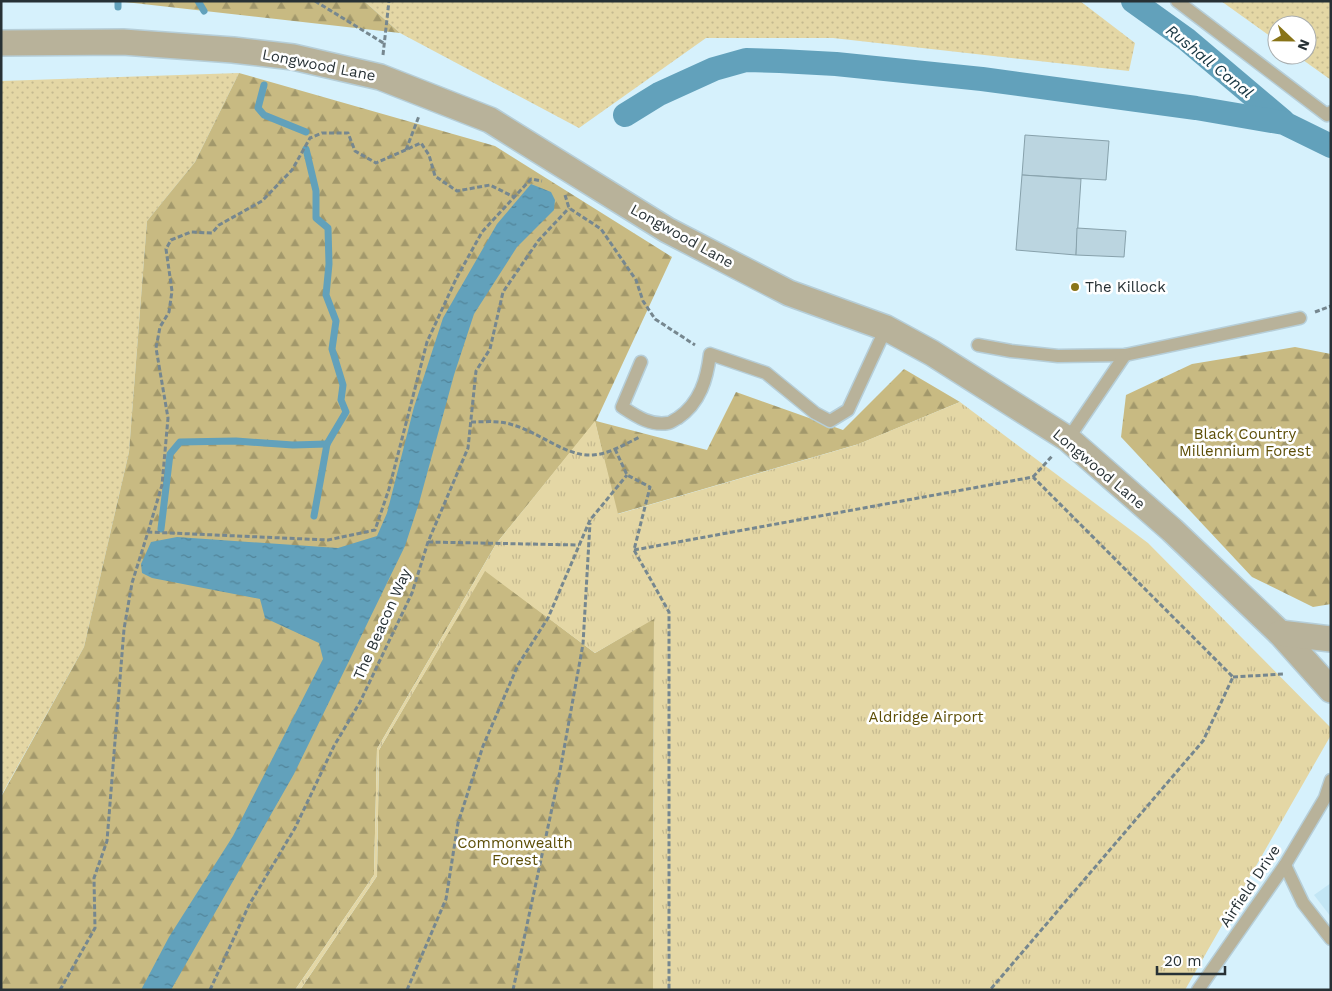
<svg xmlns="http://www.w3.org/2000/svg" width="1332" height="991" font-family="'Work Sans',sans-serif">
<defs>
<pattern id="grass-dots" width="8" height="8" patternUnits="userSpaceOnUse" patternTransform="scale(1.25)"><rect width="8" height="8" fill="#e4d7a5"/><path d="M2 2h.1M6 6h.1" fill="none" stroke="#c4b98f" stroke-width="1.8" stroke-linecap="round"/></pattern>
<pattern id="forest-firs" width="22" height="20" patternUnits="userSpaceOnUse" patternTransform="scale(1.25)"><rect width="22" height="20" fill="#c8ba82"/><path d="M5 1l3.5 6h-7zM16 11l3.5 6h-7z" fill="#a2986b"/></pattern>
<pattern id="park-tufts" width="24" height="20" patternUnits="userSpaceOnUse" patternTransform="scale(1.25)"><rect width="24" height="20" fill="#e4d7a5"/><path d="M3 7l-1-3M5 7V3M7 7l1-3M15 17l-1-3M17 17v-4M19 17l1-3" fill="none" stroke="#c4b98f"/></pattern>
<pattern id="water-ripples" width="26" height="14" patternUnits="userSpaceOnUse" patternTransform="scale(1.25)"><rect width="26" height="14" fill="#62a1bb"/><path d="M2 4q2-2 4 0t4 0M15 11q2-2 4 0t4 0" fill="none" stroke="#518499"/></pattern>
</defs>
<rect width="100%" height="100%" fill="#d6f1fc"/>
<path fill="#c3e6f5" d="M 1331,883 L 1331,917 L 1314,895 Z"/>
<g fill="url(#grass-dots)">
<path d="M 364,1 L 1080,1 L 1135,43 L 1129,71 L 833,38 L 706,38 L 579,128 L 400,33 Z"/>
<path d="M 1221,1 L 1331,1 L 1331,80 L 1296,55 L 1307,55 L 1307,25 L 1277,25 L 1277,41 Z"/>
<path d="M 239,73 L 195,162 L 147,221 L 129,452 L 84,647 L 1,796 L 1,81 Z"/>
</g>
<g fill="url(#forest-firs)">
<path d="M 116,1 L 364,1 L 400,33 Z"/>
<path d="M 239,73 L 495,146 L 672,257 L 596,421 L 707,450 L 736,392 L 843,430 L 904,369 L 960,402 L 859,444 L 617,514 L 595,422 L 496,544 L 377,749 L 374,875 L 295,990 L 1,990 L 1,797 L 84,647 L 129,452 L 147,221 L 195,162 Z"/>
<path d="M 1295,347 L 1331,354 L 1331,604 L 1313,607 L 1252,577 L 1121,437 L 1126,395 L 1192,364 Z"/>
<path d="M 485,570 L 595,653 L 654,618 L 653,990 L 300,990 L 377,876 L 379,750 Z"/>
</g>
<path fill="url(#park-tufts)" d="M 960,402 L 1148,543 L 1331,728 L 1331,735 L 1185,990 L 653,990 L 654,619 L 595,653 L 485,571 L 379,750 L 377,876 L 300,990 L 295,990 L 374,875 L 377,749 L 496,544 L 595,421 L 618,514 L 856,445 Z"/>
<path fill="url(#water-ripples)" d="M 531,184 L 551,192 L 555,200 L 554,210 L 517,247 L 474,314 L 454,375 L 419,503 L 405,546 L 294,774 L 171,990 L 141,990 L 169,937 L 233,836 L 323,659 L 319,643 L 265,618 L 260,599 L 152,578 L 142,573 L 141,564 L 151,542 L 177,537 L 338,548 L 377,536 L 387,513 L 414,407 L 443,318 L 497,224 Z"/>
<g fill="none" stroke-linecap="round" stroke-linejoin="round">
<g stroke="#62a1bb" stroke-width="7">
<path d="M 118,1 L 118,7"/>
<path d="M 198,1 L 204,11"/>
<path d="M 264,85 L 258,108 L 264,115 L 306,132"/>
<path d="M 306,149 L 316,191 L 316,218 L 328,228 L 329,264 L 326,295 L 336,321 L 332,349 L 343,385 L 341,400 L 346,412 L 327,444 L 314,516"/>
<path d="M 161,529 L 170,454 L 180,442 L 236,441 L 293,445 L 327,444"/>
</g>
<g stroke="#62a1bb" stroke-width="24">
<path d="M 1133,1 L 1186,39 L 1283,121"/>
<path d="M 625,115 L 659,94 L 714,69 L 746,60 L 780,61 L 836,64 L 982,79 L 1196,108 L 1284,123 L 1331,146"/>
</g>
</g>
<g fill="#bbd5e0" stroke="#87a1ab">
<path d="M 1025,135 L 1109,141 L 1106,180 L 1022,175 Z"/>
<path d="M 1022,175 L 1081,179 L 1076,255 L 1016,250 Z"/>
<path d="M 1077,228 L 1126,231 L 1124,257 L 1076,255 Z"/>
</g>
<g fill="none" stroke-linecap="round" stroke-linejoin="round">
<g stroke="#b6ced8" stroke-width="15">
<g id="lane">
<path d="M 1177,1 L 1327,115 L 1331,112"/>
<path d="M 978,345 L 1011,351 L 1058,356 L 1125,355 L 1300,318"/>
<path d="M 641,362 L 622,407 C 636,416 650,426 668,423 C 671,423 675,419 678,418 C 700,403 707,379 710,354 L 766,373 L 815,413 L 830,421 L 848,410 L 886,328"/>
<path d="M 1068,439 L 1125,355"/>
<path d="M 1285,865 L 1303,903 L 1331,939"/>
<path d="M 1198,990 L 1285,865 L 1325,798 L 1331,780"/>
</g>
</g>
<g stroke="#b6ced8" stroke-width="28">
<g id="street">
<path d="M 1,43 L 123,42 L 233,50 L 293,57 L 380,77 L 490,120 L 667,230 L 789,293 L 886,328 L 932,353 L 1068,439 L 1172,530 L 1280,633 L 1331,690"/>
<path d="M 1280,633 L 1331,639"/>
</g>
</g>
<g stroke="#76878f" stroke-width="3" stroke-dasharray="5 2.5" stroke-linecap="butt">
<path d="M 315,1 L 385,44"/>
<path d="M 383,55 L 389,1"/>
<path d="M 406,150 L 419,116"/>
<path d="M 565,195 L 569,208 L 601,229 L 636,280 L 643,301 L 655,319 L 695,345"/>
<path d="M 1315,312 L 1331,306"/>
<path d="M 471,422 C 485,422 499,420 513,425 C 539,432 566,457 593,455 C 609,454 625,444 640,437"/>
<path d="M 615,449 L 627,475 L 650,487 L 634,550 L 669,612 L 669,990"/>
<path d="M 1033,477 L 1053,455"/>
<path d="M 148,532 L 162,485 L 168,418 L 156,348 L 160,327 L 169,312 L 172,291 L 166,249 L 171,240 L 191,232 L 212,233 L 219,225 L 262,201 L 292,170 L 310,138 L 322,133 L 348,133 L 355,151 L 376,163 L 421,143 L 429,155 L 435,176 L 457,191 L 490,185 L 514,197"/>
<path d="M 428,542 L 579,545"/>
<path d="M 634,550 L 1033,477 L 1233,677 L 1203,741 L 990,990"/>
<path d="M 1233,677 L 1284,674"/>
<path d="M 60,990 L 95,928 L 94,878 L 107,841 L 124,629 L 132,583 L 148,532 L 328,540 L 375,530 L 389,489 L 427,342 L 456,279 L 482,232 L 531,179 L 542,181"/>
<path d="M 210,990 L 249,905 L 295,828 L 334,746 L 360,702 L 412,593 L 428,542 L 468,448 L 476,371 L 490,349 L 503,292 L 538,241 L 569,208"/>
<path d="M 407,990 L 446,899 L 458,823 L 483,746 L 518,665 L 548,618 L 590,520 L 627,475"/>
<path d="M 513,990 L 560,771 L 583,644 L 590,523"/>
</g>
<use href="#lane" stroke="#b8b29a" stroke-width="12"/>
<use href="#street" stroke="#b8b29a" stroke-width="25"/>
</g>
<circle fill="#897418" stroke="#fff" stroke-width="2" cx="1075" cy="287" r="5"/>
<g text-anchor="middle" stroke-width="5" stroke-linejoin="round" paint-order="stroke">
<g font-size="15" fill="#273135" stroke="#fff">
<text transform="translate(319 65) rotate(11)" y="5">Longwood Lane</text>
<text transform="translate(682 236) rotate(29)" y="5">Longwood Lane</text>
<text transform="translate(1099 469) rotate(40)" y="5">Longwood Lane</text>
<text transform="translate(382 624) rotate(-66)" y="5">The Beacon Way</text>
<text transform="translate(1250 886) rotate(-56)" y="5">Airfield Drive</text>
</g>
<g font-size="15" fill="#273135" stroke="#fff" text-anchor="start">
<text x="1085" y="292">The Killock</text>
</g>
<g font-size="15" fill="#5d4e07" stroke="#fff">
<text x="1245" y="439">Black Country<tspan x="1245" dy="17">Millennium Forest</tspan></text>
<text x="926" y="722">Aldridge Airport</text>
<text x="515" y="848">Commonwealth<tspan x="515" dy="17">Forest</tspan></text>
</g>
<g font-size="16" font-style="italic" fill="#183642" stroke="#fff">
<text transform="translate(1210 61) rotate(39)" y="6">Rushall Canal</text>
</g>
</g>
<rect width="1332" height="991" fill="none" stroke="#273135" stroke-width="5"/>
<g transform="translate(1292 40) rotate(112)"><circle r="24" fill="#ffffff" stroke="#a9adae"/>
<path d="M0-4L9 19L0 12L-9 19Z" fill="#897418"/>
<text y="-8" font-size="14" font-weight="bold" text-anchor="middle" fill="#273135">N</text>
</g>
<path d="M1157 966v8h68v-8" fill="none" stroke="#273135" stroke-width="2.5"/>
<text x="1164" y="966" font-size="15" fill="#273135" stroke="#ffffff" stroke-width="4" paint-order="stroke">20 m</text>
</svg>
